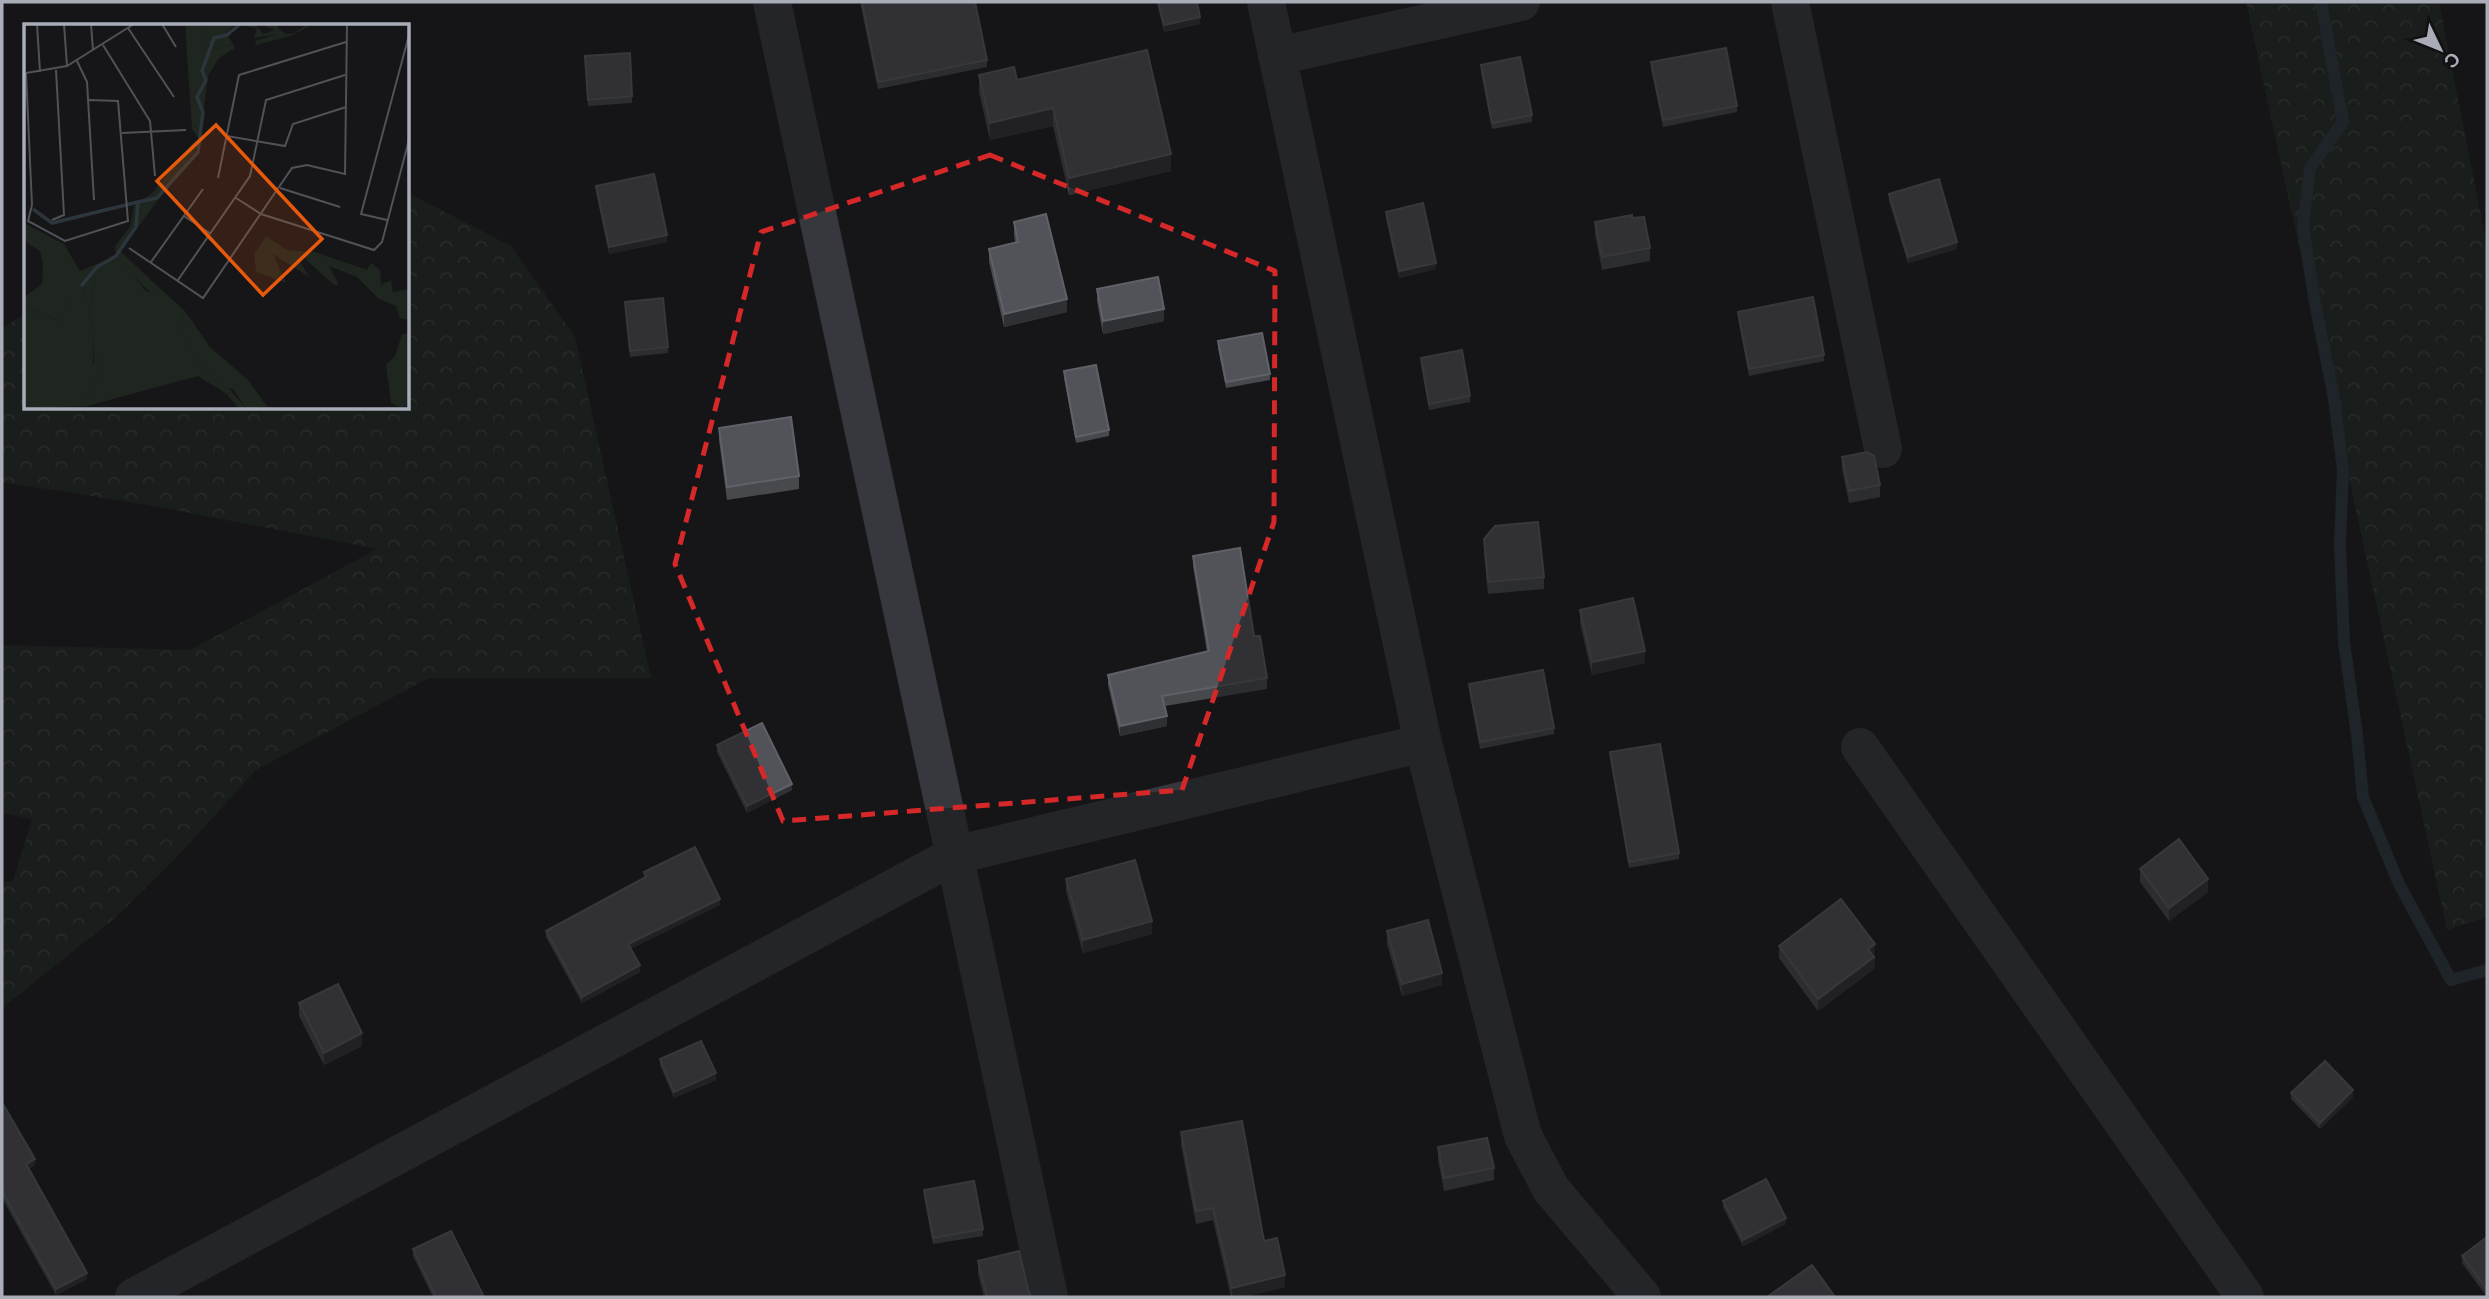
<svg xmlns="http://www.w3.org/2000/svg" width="2489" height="1299" font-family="Barlow,sans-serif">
<defs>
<pattern id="forest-crowns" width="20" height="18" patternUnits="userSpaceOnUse" patternTransform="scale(1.75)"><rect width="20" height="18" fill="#1e261f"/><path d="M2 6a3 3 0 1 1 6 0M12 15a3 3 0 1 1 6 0" fill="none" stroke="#3c433d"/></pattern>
</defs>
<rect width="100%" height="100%" fill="#161618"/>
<g fill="url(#forest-crowns)">
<path d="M 2246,2 L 2439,2 L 2487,247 L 2487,917 L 2447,930 Z"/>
<path d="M 408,193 L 511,246 L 575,337 L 651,678 L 429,678 L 256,770 L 176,858 L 116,917 L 2,1008 L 2,883 L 13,881 L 32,819 L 2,813 L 2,645 L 190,650 L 377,549 L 143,504 L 2,482 L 2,328 L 26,313 L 26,408 L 408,408 Z"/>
</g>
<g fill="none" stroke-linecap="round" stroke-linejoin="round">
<path stroke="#2c353c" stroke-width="12" d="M 2321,2 L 2343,122 L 2310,168 L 2303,226 L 2315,303 L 2334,398 L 2343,470 L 2340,545 L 2344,642 L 2357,735 L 2363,797 L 2399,884 L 2451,980 L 2487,970"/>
<g stroke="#37383d" stroke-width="38">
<path d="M 772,2 L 1049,1297"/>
<path d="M 1266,2 L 1423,743 L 1523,1136 L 1551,1189 L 1642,1297"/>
<path d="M 1790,2 L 1883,449"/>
<path d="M 1277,56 L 1521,2"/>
<path d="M 1860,747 L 2245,1297"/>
<path d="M 134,1297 L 955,855 L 1423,743"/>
</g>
</g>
<g fill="#47494d">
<path d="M 860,2 L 975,2 L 987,60 L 987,67 L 878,89 Z"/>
<path d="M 1157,2 L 1197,2 L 1200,24 L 1164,32 Z"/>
<path d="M 1651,62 L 1737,106 L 1737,112 L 1663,127 L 1651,68 Z"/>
<path d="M 585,63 L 632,96 L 632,103 L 588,106 Z"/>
<path d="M 1481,65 L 1532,115 L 1532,122 L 1492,129 L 1481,72 Z"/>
<path d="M 979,75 L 1017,80 L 1171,171 L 1069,195 L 1053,126 L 990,140 L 979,92 Z"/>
<path d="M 596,186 L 667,242 L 609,254 L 596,192 Z"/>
<path d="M 1889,194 L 1957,249 L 1908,263 L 1889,201 Z"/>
<path d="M 1386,212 L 1436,269 L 1399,278 L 1386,218 Z"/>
<path d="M 1632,218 L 1650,248 L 1650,261 L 1602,270 L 1595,234 L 1595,222 Z"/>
<path d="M 1014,222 L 1067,312 L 1004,327 L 989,262 L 989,249 L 1015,242 L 1014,235 Z"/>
<path d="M 1097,289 L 1164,321 L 1103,334 L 1097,301 Z"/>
<path d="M 625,302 L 668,347 L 668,353 L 630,357 Z"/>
<path d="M 1738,312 L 1824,355 L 1824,361 L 1749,376 L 1738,318 Z"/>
<path d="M 1218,341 L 1270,374 L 1270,380 L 1226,388 L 1218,348 Z"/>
<path d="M 1421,358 L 1470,396 L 1470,402 L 1429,410 L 1421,364 Z"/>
<path d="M 1064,371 L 1109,430 L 1109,436 L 1076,443 L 1064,378 Z"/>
<path d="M 719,428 L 799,476 L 799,489 L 727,500 L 719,440 Z"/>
<path d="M 1842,457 L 1880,485 L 1880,497 L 1849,503 L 1842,469 Z"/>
<path d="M 1484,539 L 1544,577 L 1544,589 L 1488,594 L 1484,551 Z"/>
<path d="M 1193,556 L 1254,636 L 1267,678 L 1267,689 L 1165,706 L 1167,726 L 1120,736 L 1108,685 L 1108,675 L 1207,652 L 1193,566 Z"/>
<path d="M 1580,610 L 1645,663 L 1592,675 L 1580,623 Z"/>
<path d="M 1469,684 L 1554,728 L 1554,734 L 1480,749 L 1469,690 Z"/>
<path d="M 717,745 L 792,790 L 747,813 L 717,752 Z"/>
<path d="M 1610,752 L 1679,853 L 1679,859 L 1629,868 L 1610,759 Z"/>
<path d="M 2140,869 L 2208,892 L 2169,921 L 2140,882 Z"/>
<path d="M 644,872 L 720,905 L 630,949 L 640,972 L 582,1003 L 546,937 L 546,931 L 644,878 Z"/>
<path d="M 1066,879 L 1152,934 L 1083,953 L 1066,891 Z"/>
<path d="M 1387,931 L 1442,985 L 1402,996 L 1387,944 Z"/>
<path d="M 1779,946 L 1875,957 L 1874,969 L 1818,1011 L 1779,958 Z"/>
<path d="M 299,1003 L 362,1046 L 324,1065 L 299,1016 Z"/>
<path d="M 660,1059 L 716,1080 L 674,1098 L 660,1065 Z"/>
<path d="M 2291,1093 L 2353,1097 L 2320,1129 L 2291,1099 Z"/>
<path d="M 2,1105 L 35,1165 L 29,1169 L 87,1279 L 56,1295 L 2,1198 Z"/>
<path d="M 1181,1132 L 1264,1241 L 1285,1287 L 1244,1297 L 1231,1297 L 1213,1220 L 1196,1224 L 1181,1145 Z"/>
<path d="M 1438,1147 L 1494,1168 L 1494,1180 L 1444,1191 L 1438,1160 Z"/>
<path d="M 924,1190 L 983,1229 L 983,1236 L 933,1244 L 924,1196 Z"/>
<path d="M 1723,1201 L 1786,1224 L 1743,1246 L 1723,1207 Z"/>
<path d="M 2487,1237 L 2487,1297 L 2462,1263 L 2462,1256 Z"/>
<path d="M 413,1249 L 484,1297 L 433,1297 L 413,1256 Z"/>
<path d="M 978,1261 L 1028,1289 L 1031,1297 L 984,1297 L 978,1274 Z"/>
</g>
<g fill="#2f3033">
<path d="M 1200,17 L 1200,24 L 1164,32 L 1164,25 Z"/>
<path d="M 1053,108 L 1053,126 L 990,140 L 990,123 Z"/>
<path d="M 1171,154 L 1171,171 L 1069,195 L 1069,178 Z"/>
<path d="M 667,235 L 667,242 L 609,254 L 609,247 Z"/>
<path d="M 1957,242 L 1957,249 L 1908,263 L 1908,257 Z"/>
<path d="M 1436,263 L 1436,269 L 1399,278 L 1399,271 Z"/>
<path d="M 1067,299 L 1067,312 L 1004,327 L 1004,314 Z"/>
<path d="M 1164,309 L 1164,321 L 1103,334 L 1103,321 Z"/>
<path d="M 1645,651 L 1645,663 L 1592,675 L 1592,662 Z"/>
<path d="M 1167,716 L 1167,726 L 1120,736 L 1120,726 Z"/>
<path d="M 792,784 L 792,790 L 747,813 L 747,806 Z"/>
<path d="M 2208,879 L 2208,892 L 2169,921 L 2169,908 Z"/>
<path d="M 720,899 L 720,905 L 628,950 L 628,944 Z"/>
<path d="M 1152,921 L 1152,934 L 1083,953 L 1083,940 Z"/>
<path d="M 1875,944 L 1874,969 L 1818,1011 L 1818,999 L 1868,949 Z"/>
<path d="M 640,965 L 640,972 L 582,1003 L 582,997 Z"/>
<path d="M 1442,973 L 1442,985 L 1402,996 L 1402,984 Z"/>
<path d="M 362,1033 L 362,1046 L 324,1065 L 324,1053 Z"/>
<path d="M 716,1073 L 716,1080 L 674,1098 L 674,1092 Z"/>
<path d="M 2353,1090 L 2353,1097 L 2320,1129 L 2320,1123 Z"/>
<path d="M 35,1159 L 35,1165 L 26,1171 L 26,1164 Z"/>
<path d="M 1786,1218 L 1786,1224 L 1743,1246 L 1743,1240 Z"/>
<path d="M 87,1273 L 87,1279 L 56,1295 L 56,1289 Z"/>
<path d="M 1285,1275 L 1285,1287 L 1244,1297 L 1232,1297 L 1232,1288 Z"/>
</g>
<g fill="#525359" stroke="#5f6168" stroke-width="2">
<path d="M 862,2 L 975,2 L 987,60 L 878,82 Z"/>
<path d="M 1158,2 L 1197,2 L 1200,17 L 1164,25 Z"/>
<path d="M 1726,48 L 1737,106 L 1663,120 L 1651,62 Z"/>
<path d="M 1147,50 L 1171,154 L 1069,178 L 1053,108 L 990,123 L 979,75 L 1014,67 L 1017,80 Z"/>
<path d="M 630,53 L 632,96 L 588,100 L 585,56 Z"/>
<path d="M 1520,57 L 1532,115 L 1492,123 L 1481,65 Z"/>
<path d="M 654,174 L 667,235 L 609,247 L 596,186 Z"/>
<path d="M 1939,179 L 1957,242 L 1908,257 L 1889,194 Z"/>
<path d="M 1423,203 L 1436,263 L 1399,271 L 1386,212 Z"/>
<path d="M 1046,214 L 1067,299 L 1004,314 L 989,249 L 1018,242 L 1014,222 Z"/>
<path d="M 1632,215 L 1632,218 L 1644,217 L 1650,248 L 1602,257 L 1595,222 Z"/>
<path d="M 1158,277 L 1164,309 L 1103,321 L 1097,289 Z"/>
<path d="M 1813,297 L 1824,355 L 1749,369 L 1738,312 Z"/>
<path d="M 663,298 L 668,347 L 630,351 L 625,302 Z"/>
<path d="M 1262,333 L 1270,374 L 1226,382 L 1218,341 Z"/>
<path d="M 1462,350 L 1470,396 L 1429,404 L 1421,358 Z"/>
<path d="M 1096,365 L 1109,430 L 1076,437 L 1064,371 Z"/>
<path d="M 791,417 L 799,476 L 727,487 L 719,428 Z"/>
<path d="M 1867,452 L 1874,456 L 1880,485 L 1849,491 L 1842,457 Z"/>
<path d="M 1538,522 L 1544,577 L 1488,582 L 1484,539 L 1495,526 Z"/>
<path d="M 1240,548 L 1254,636 L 1260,636 L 1267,678 L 1162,696 L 1167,716 L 1120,726 L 1108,675 L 1209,651 L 1193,556 Z"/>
<path d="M 1633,598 L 1645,651 L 1592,662 L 1580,610 Z"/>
<path d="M 1543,670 L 1554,728 L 1480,742 L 1469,684 Z"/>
<path d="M 762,723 L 792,784 L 747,806 L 717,745 Z"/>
<path d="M 1660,744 L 1679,853 L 1629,862 L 1610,752 Z"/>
<path d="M 2179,839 L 2208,879 L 2169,908 L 2140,869 Z"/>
<path d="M 695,847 L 720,899 L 628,944 L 640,965 L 582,997 L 546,931 L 646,877 L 644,872 Z"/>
<path d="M 1135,860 L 1152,921 L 1083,940 L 1066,879 Z"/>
<path d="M 1841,899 L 1875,944 L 1868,949 L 1874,957 L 1818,999 L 1779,946 Z"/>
<path d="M 1428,920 L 1442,973 L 1402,984 L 1387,931 Z"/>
<path d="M 338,984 L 362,1033 L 324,1053 L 299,1003 Z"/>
<path d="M 701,1041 L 716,1073 L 674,1092 L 660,1059 Z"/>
<path d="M 2325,1061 L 2353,1090 L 2320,1123 L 2291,1093 Z"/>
<path d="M 3,1104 L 35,1159 L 26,1164 L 87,1273 L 56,1289 L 2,1191 L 2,1105 Z"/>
<path d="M 1242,1121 L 1264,1241 L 1277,1238 L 1285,1275 L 1232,1288 L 1213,1208 L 1196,1211 L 1181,1132 Z"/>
<path d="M 1487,1138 L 1494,1168 L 1444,1178 L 1438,1147 Z"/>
<path d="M 1766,1179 L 1786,1218 L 1743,1240 L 1723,1201 Z"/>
<path d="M 974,1181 L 983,1229 L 933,1238 L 924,1190 Z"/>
<path d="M 451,1231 L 484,1297 L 436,1297 L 413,1249 Z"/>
<path d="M 2487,1237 L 2487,1290 L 2462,1256 Z"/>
<path d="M 1019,1251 L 1028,1289 L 1031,1297 L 987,1297 L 978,1261 Z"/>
<path d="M 1812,1265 L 1835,1297 L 1767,1297 Z"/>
</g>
<path d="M0 0H2489V1299H0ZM 990,155 L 1275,271 L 1274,522 L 1182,790 L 783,821 L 675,564 L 761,232 Z" fill="#161618" fill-opacity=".55" fill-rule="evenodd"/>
<path fill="none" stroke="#d62828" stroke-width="5" stroke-dasharray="14 9" stroke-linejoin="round" d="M 990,155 L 1275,271 L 1274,522 L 1182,790 L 783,821 L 675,564 L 761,232 Z"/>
<g transform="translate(24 24)">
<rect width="385" height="385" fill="#161618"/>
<path d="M 0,199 L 40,220 L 56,247 L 92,232 L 122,267 L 143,271 L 161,287 L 153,301 L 157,306 L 222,385 L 215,385 L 203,370 L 174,352 L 52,385 L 60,382 L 77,344 L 70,344 L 70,308 L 65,292 L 71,252 L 64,255 L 58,274 L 34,297 L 0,281 L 0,273 L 18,260 L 19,240 L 16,227 L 0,217 Z" fill="#1e261f"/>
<path d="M 161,0 L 185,0 L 178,11 L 184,22 L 195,25 L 209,20 L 211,24 L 195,34 L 184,52 L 176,116 L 168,105 ZM 284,0 L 290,0 L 266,12 L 232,21 L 231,17 L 254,10 L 255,5 L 262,10 L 270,9 ZM 171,116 L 177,119 L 96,227 L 143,271 L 131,272 L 104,248 L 92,232 L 91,222 L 106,203 L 110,182 L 128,169 ZM 242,212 L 263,226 L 291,228 L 343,246 L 347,239 L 356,246 L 357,261 L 367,256 L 369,268 L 385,265 L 385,296 L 376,294 L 372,282 L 355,275 L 333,253 L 305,242 L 315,261 L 310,261 L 279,233 L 275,235 L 285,253 L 249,230 L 262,259 L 232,248 L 230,230 ZM 71,251 L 65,292 L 70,308 L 69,341 L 74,332 L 78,344 L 60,382 L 0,385 L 0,281 L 34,297 L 49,274 L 58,274 L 61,265 L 57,255 ZM 161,287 L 186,323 L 224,356 L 245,385 L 222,385 L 209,365 L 195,362 L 172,336 L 153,301 ZM 385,309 L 385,380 L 377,384 L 367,379 L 362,341 L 371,332 L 378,310 Z" fill="#1e261f"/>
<path d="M 185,0 L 231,0 L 239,10 L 251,6 L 235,0 L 254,0 L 255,10 L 230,14 L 233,4 L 211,1 L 202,9 L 209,20 L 195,25 L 181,20 L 178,11 Z" fill="#1e261f"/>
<path fill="none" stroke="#2c353c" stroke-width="3.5" d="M 9,185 L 28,199 L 114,178M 57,262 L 73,243 L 92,232 L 112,203 L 114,178 L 133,174 L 174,128 L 179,88 L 173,73 L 182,56 L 178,47 L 190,14 L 203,11 L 216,0"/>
<path fill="none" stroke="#505258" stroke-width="2" d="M 13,0 L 16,48M 40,0 L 43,42M 67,0 L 69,26M 138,0 L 152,23M 104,4 L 150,73M 79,21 L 126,97 L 131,152M 53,37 L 63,58 L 70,176M 2,49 L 8,181 L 4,197 L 41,217 L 104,197 L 94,77 L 65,76M 2,49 L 43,42 L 110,0M 98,109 L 162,106M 203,112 L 261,122 L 269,100 L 322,83M 194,154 L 215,51 L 322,18M 256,164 L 316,183M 212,174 L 237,190 L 350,226 L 358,218 L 385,116M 160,192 L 187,210M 28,196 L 40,191 L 32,46M 363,196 L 337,190 L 385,11M 105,224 L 179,274 L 268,144 L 283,141 L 321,150 L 323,0M 127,238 L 179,165M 154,256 L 226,152 L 242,76 L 321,51"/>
<path fill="#e8590c" fill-opacity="0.15" stroke="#e8590c" stroke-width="3.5" d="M 192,101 L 298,215 L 239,271 L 133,157 Z"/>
<rect width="385" height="385" fill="none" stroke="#a8adb8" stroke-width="3.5"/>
</g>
<rect width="2489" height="1299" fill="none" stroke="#a8adb8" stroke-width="7"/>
<g transform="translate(2440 49) rotate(133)" stroke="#111113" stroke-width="5" paint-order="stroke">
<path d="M0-5L12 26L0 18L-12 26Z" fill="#a8adb8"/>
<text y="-10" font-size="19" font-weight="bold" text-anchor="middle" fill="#a8adb8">С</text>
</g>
</svg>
